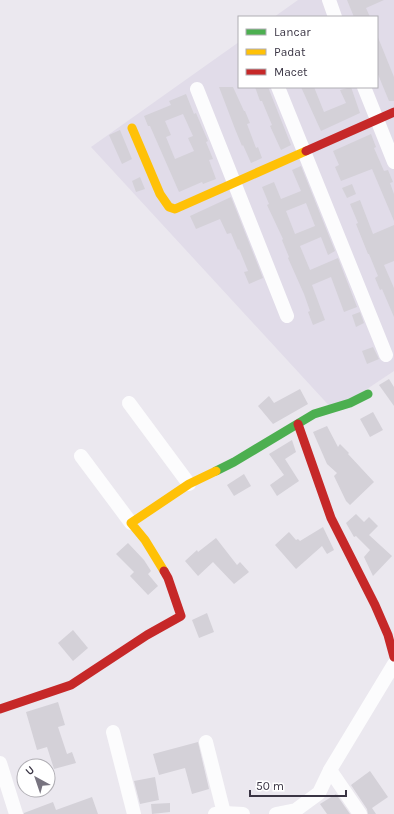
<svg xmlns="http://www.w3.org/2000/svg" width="394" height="814" font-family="Karla,sans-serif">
<rect width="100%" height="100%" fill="#ebe8ef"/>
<path fill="#e1dce9" d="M 298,0 L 394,0 L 394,371 L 334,411 L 91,147 L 239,42 L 239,87 L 377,87 L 377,17 L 274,17 Z"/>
<g fill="#d4d1d8" fill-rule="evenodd">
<path d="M 347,0 L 384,0 L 366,8 L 370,17 L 354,17 Z"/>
<path d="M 377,35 L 394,77 L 394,101 L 389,101 L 377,72 Z"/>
<path d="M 219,87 L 233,87 L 244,111 L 245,111 L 250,123 L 247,124 L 256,148 L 258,147 L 262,158 L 251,163 L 243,145 L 242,146 L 235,129 Z"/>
<path d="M 255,87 L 268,87 L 291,145 L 281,150 L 270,126 L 272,125 L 262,101 L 260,101 Z"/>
<path d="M 301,87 L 314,87 L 324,112 L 346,103 L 340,90 L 351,87 L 360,113 L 321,131 Z"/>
<path d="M 186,94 L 194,114 L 196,113 L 208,141 L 206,142 L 213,159 L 209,160 L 216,179 L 203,184 L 202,182 L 179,192 L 150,126 L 148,126 L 144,116 L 171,105 L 169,101 ZM 183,114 L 193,136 L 188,138 L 194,151 L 175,159 L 166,137 L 171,135 L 165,121 Z"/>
<path d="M 120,130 L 132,159 L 122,164 L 109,135 Z"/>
<path d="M 371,134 L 376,147 L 374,148 L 384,171 L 388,170 L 393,182 L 390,183 L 394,194 L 394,221 L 372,169 L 341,181 L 335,167 L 339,165 L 333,151 Z"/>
<path d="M 301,166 L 335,251 L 328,255 L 321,237 L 300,246 L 310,270 L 338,258 L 357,307 L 344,312 L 331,277 L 312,285 L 325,320 L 313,325 L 308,312 L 310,311 L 304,294 L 288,258 L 289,257 L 282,240 L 283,239 L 267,205 L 269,204 L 262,187 L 274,182 L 281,199 L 301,191 L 292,170 ZM 306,203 L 315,226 L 295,234 L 286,211 Z"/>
<path d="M 140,177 L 145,189 L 136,192 L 132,181 Z"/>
<path d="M 352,184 L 356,194 L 347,198 L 342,188 Z"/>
<path d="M 231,197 L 263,278 L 249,284 L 244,272 L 248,271 L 239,249 L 238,250 L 231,233 L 227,234 L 220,219 L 196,229 L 190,216 Z"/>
<path d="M 360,200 L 373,234 L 394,225 L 394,261 L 384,265 L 394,288 L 394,317 L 382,289 L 380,290 L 375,278 L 378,276 L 369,254 L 368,254 L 356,224 L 358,223 L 350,204 Z"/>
<path d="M 360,312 L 364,323 L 356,327 L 352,315 Z"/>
<path d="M 373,347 L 379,359 L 367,364 L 362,351 Z"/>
<path d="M 389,379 L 394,387 L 394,406 L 379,385 Z"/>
<path d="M 300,389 L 308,404 L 273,424 L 258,406 L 269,396 L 274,403 Z"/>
<path d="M 373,412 L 383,430 L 370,437 L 360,419 Z"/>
<path d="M 327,426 L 338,447 L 340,444 L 349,453 L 348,454 L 374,482 L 350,505 L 346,501 L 334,476 L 337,473 L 327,464 L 313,432 Z"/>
<path d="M 292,440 L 296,452 L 285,459 L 299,481 L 277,496 L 270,485 L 284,475 L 269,454 Z"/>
<path d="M 244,474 L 251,486 L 234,496 L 227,485 Z"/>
<path d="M 356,514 L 364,522 L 369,517 L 378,526 L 369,535 L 392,556 L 373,576 L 364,557 L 370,550 L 356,536 L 354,537 L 346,523 Z"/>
<path d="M 323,527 L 334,550 L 327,554 L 322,546 L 296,569 L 275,545 L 289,532 L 296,540 L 298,539 L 300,541 Z"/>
<path d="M 216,538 L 237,565 L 240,562 L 249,572 L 234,584 L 213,562 L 198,576 L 185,561 L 197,550 L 198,552 Z"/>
<path d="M 128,543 L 144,560 L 151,571 L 148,574 L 158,586 L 148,595 L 130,576 L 134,572 L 116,554 Z"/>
<path d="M 207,613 L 214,632 L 199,638 L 192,620 Z"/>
<path d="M 73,630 L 88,648 L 73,661 L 58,643 Z"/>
<path d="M 58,702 L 65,725 L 58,727 L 67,754 L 72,752 L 76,763 L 54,769 L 47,747 L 37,750 L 26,712 Z"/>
<path d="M 198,742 L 209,789 L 192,794 L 185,768 L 159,775 L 153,754 Z"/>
<path d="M 370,771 L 388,797 L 372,808 L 376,814 L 368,814 L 367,809 L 351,785 Z"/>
<path d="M 155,777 L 159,800 L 140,804 L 134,781 Z"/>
<path d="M 336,794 L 350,814 L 327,814 L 320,804 Z"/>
<path d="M 92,797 L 98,814 L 24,814 L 24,813 L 53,802 L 56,810 Z"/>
<path d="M 170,803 L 170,812 L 152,814 L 151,804 Z"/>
</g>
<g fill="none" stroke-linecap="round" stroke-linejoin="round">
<g stroke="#fcfcfd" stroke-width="14">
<path d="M 329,0 L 335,17"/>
<path d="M 278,87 L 386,355"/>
<path d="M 364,87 L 394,162"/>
<path d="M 197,89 L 287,316"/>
<path d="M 129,403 L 189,484"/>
<path d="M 81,456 L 131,523"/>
<path d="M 113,732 L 134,814"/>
<path d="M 206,742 L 224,813"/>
<path d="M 0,763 L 16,814"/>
<path d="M 330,770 L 360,814"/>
<path d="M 215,814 L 224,813 L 243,814"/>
<path d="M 276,814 L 296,810 L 319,793 L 330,770 L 394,664"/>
</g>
<path stroke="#4caf50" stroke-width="9" d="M 216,471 L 234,462 L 314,414 L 350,403 L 368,394"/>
<g stroke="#ffc107" stroke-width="9">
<path d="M 132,128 L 160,194 L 169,207 L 175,209 L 306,151"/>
<path d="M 164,571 L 145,540 L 131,523 L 189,484 L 216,471"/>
</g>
<g stroke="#c62828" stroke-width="9">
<path d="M 306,151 L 394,112"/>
<path d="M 298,424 L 331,518 L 375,605 L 388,635 L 394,657"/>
<path d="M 0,709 L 71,685 L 147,635 L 181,616 L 168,578 L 164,571"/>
</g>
</g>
<rect x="238" y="16" width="140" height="72" fill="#ffffff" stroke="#b0aeb4"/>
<rect x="246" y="29" width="20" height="6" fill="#4caf50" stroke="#b0aeb4"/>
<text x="274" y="36" font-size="12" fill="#3a3544">Lancar</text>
<rect x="246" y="49" width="20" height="6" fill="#ffc107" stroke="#b0aeb4"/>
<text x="274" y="56" font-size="12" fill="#3a3544">Padat</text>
<rect x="246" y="69" width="20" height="6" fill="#c62828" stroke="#b0aeb4"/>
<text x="274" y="76" font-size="12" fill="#3a3544">Macet</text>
<g transform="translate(36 778) rotate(320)"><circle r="19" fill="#ffffff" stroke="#b0aeb4"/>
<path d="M0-3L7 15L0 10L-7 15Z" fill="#787480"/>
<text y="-6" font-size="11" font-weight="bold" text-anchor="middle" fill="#3a3544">U</text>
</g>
<path d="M250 790v6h96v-6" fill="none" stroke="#3a3544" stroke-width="2"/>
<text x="256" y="790" font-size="12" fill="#3a3544" stroke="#ffffff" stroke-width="3" paint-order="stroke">50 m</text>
</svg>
